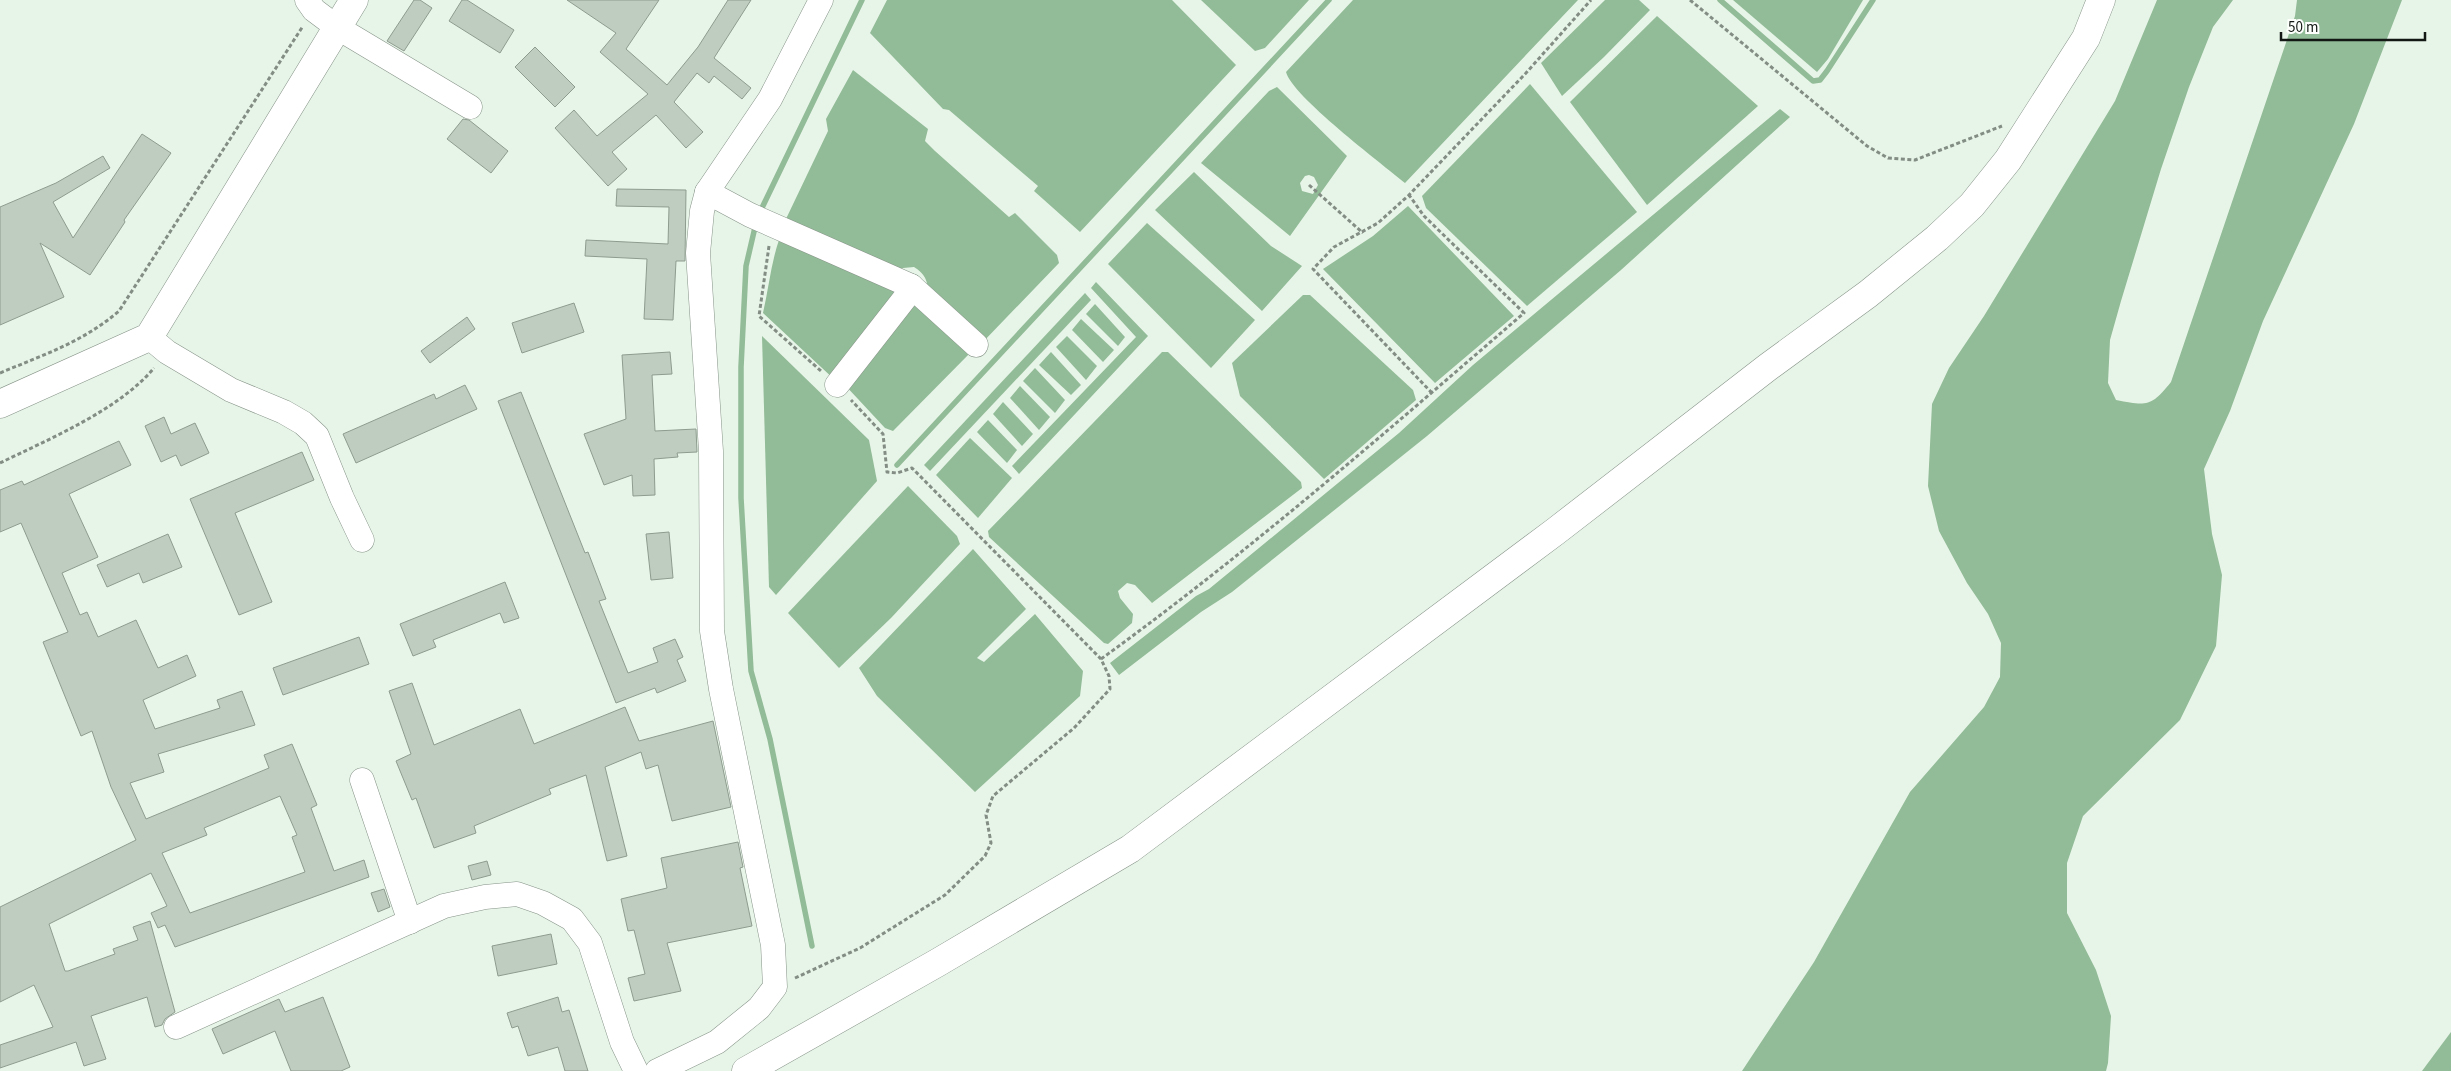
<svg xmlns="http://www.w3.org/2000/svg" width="2451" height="1071" font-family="'Source Sans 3',sans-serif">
<rect width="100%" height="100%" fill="#e7f5e8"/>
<g fill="#92bb97" fill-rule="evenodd">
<path d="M 887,0 L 1172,0 L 1236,65 L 1080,232 L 1034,191 L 1038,186 L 949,110 L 943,109 L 870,33 Z"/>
<path d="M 1201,0 L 1309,0 L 1265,48 L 1255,51 Z"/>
<path d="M 1353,0 L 1578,0 L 1405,183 C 1381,163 1292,96 1286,72 Z"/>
<path d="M 1605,0 L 1639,0 L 1650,10 L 1604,57 L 1562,96 L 1541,63 Z"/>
<path d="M 1733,0 L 1863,0 L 1828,59 L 1817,72 Z"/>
<path d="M 2157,0 L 2233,0 L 2213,27 L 2189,87 L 2161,169 L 2121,301 L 2110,340 L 2108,383 L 2116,400 C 2147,406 2151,407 2171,382 L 2295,16 L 2297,0 L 2402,0 L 2354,124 L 2263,321 L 2230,411 L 2204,469 L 2212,534 L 2222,575 L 2216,646 L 2180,720 L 2083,816 L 2067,863 L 2067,913 L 2096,970 L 2111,1016 L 2108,1063 L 2106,1071 L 1742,1071 L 1814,962 L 1910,792 L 1984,707 L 2000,677 L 2001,643 L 1988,614 L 1967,583 L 1939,531 L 1928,486 L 1932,404 L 1949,368 L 1984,316 L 2115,101 Z"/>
<path d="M 1657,16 L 1758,106 L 1647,205 L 1570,102 Z"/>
<path d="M 853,70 L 928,129 L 925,141 L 935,151 L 1009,217 L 1015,213 L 1057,255 L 1059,263 L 981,344 L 928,294 C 928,280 925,274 914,267 L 903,268 L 895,272 L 785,221 L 828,131 L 826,119 Z"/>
<path d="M 1530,84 L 1637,212 L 1527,306 L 1426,208 L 1422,196 Z"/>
<path d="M 1277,87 L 1347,156 L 1290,236 L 1201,163 L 1269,91 ZM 1309,175 L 1314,177 L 1318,185 L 1313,194 L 1302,191 L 1300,183 L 1305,176 Z"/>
<path d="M 1780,109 L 1790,117 L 1621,270 L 1427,436 L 1232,592 L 1201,612 L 1119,675 L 1110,663 L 1196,596 L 1209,589 L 1399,433 L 1473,365 Z"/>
<path d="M 1194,172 L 1271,246 L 1302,266 L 1262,311 L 1155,210 Z"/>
<path d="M 1408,206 L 1514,316 L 1435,383 L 1323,269 L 1373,236 Z"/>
<path d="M 1147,223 L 1255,320 L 1211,368 L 1108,264 Z"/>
<path d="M 780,237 L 892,285 L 894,293 L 836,381 L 763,313 C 769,287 771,262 780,237 Z"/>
<path d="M 1096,282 L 1148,336 L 1019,474 L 1012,466 L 1136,337 L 1091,288 Z"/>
<path d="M 1085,293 L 1091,300 L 930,471 L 924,465 Z"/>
<path d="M 1303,295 L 1310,295 L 1413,390 L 1416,400 L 1324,479 L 1240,396 L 1232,363 Z"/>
<path d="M 908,303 L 922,304 L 973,350 L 893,431 L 885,428 L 844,384 Z"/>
<path d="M 1095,304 L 1125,337 L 1118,346 L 1086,314 Z"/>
<path d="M 1081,319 L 1114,350 L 1103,362 L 1072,330 Z"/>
<path d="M 762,336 L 869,440 L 877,481 L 776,595 L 769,587 Z"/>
<path d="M 1067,336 L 1097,366 L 1086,380 L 1056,347 Z"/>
<path d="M 1051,352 L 1081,385 L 1071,395 L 1039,365 Z"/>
<path d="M 1162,352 L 1168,352 L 1301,482 L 1302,488 L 1152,603 L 1135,585 L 1127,583 L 1118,591 L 1120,598 L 1133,614 L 1132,623 L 1108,644 L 1104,643 L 989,537 L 988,531 Z"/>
<path d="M 1035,368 L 1065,400 L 1055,413 L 1023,381 Z"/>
<path d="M 1020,386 L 1050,417 L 1039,430 L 1010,398 Z"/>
<path d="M 1003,402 L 1033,434 L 1022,446 L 993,414 Z"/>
<path d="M 988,420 L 1017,450 L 1007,463 L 977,432 Z"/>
<path d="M 970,438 L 1012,478 L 978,518 L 936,475 Z"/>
<path d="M 908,486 L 957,536 L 960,544 L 891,618 L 839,668 L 788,613 Z"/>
<path d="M 973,549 L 1026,609 L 977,658 L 984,662 L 1035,614 L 1083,671 L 1080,696 L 975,792 L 877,696 L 859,668 Z"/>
<path d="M 2451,1032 L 2451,1071 L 2422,1071 Z"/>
</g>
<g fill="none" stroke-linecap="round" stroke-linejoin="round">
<g stroke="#92bb97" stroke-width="5.5">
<path d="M 1720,0 L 1813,81 L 1820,80 L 1827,71 L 1873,0"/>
<path d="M 760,212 L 862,0"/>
<path d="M 756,223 L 746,266 L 741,367 L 741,498 L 751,671 L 770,739 L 812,946"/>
<path d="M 897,465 L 1329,0"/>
</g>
</g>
<g fill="#bfcdc0" stroke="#8e9b8f" fill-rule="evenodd">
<path d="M 414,0 L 420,0 L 432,8 L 404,51 L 387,41 Z"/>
<path d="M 462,0 L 467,0 L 514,30 L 500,53 L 449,21 Z"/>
<path d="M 567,0 L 659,0 L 626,49 L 667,85 L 698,47 L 728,0 L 751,0 L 714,58 L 751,88 L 742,99 L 714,76 L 709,83 L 697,73 L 674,102 L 703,132 L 686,148 L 656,115 L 612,152 L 627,169 L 608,186 L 555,128 L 574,110 L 597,136 L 648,94 L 600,52 L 616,33 Z"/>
<path d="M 535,47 L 575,87 L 555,107 L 515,67 Z"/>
<path d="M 463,119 L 469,120 L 508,151 L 491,173 L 447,139 Z"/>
<path d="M 142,134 L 171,153 L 124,220 L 125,222 L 90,275 L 40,243 L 64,297 L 0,325 L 0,207 L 56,183 L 103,156 L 110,168 L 53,202 L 73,238 Z"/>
<path d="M 617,189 L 686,190 L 685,261 L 676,261 L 673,320 L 644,319 L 647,259 L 585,256 L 586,240 L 668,244 L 669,207 L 616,206 Z"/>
<path d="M 574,303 L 584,332 L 522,353 L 512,323 Z"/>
<path d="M 467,317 L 475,329 L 430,363 L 421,351 Z"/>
<path d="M 670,352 L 672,374 L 652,375 L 655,431 L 696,429 L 697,452 L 677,453 L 678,457 L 654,459 L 655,495 L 633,496 L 632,475 L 604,485 L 584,434 L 626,419 L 622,355 Z"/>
<path d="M 465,385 L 477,409 L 356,463 L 343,434 L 434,394 L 436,399 Z"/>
<path d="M 521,392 L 585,553 L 588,552 L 606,599 L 599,601 L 628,673 L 658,662 L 653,648 L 675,639 L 683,657 L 677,660 L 686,681 L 657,693 L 655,688 L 616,703 L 498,401 Z"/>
<path d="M 164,417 L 171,434 L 195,423 L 209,453 L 181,466 L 176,455 L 161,462 L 145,426 Z"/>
<path d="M 119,441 L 131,465 L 69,494 L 98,557 L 62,573 L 80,615 L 87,612 L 98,637 L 136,620 L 158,668 L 187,655 L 196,676 L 143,700 L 155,729 L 220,708 L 217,700 L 242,691 L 255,725 L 158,754 L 164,772 L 130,783 L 146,819 L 269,768 L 264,755 L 292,744 L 317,805 L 311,808 L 334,871 L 364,860 L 369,877 L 175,947 L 165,925 L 158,928 L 151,913 L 167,906 L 151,873 L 49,924 L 65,971 L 68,971 L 115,954 L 113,949 L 138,940 L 133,927 L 150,921 L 175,1012 L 165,1019 L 162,1025 L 155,1027 L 147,997 L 91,1016 L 106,1059 L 84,1066 L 76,1042 L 0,1068 L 0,1045 L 53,1027 L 34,985 L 0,1002 L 0,907 L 136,840 L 111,787 L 92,731 L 81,736 L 43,642 L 68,632 L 21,523 L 0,532 L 0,490 L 22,481 L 24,485 ZM 280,796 L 297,835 L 292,837 L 305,872 L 190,913 L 162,853 L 207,835 L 204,828 Z"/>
<path d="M 302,452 L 314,480 L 235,513 L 272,602 L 239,615 L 190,499 Z"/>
<path d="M 669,532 L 673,578 L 651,580 L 646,534 Z"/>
<path d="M 168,534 L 182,567 L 143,583 L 139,573 L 107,587 L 97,565 Z"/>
<path d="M 505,582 L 519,618 L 504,623 L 500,613 L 433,640 L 436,647 L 413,656 L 400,624 Z"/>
<path d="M 359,637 L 369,664 L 283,695 L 273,668 Z"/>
<path d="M 412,683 L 434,745 L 520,709 L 534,744 L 625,707 L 639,741 L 713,721 L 731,807 L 672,821 L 658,765 L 646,769 L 641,752 L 605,767 L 627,856 L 607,861 L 586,775 L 549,789 L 551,794 L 474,826 L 476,833 L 434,848 L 416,798 L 412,800 L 396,761 L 411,754 L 389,691 Z"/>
<path d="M 738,842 L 743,867 L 740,868 L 752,926 L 667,943 L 681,991 L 634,1001 L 628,978 L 645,974 L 634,930 L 628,931 L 621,899 L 667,888 L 661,858 Z"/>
<path d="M 487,861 L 491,875 L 472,880 L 468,866 Z"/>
<path d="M 384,889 L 390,907 L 378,912 L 371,893 Z"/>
<path d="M 551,934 L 557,964 L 498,976 L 492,946 Z"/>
<path d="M 323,997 L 350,1067 L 341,1071 L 291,1071 L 275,1031 L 223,1054 L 212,1029 L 279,999 L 285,1012 Z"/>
<path d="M 558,997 L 562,1012 L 569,1010 L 588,1071 L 565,1071 L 558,1047 L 528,1056 L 518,1026 L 512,1028 L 507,1013 Z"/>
</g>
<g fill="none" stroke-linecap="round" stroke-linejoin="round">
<g stroke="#869388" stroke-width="25">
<g id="minor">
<path d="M 307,0 L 314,10 L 338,28 L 470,107"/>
<path d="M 707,192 L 750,215 L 911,286 L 976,345"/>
<path d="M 149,337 L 167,352 L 231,390 L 284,412 L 303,423 L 317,436 L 342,498 L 362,540"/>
<path d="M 837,385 L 905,298 L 911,286"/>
<path d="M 362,780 L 410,922"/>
<path d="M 176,1027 L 444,906 L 485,897 L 517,894 L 543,903 L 572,919 L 590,943 L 622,1042 L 636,1071"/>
<path d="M 657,1071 L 717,1042 L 759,1008 L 775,987 L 773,945 L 721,689 L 712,631 L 711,451 L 698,253 L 702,211 L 707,192 L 770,99 L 821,0"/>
</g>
</g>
<g stroke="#869388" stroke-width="29">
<g id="major">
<path d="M 0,404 L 149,337 L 354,0"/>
<path d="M 746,1071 L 937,963 L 1130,849 L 1556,531 L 1768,367 L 1868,294 L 1937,238 L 1972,205 L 2008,160 L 2086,38 L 2101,0"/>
</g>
</g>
<g stroke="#838d84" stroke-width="3" stroke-dasharray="4 2.5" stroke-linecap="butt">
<path d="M 1690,0 L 1867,146 L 1888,158 L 1915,160 L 2002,126"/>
<path d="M 1309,185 L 1363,233"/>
<path d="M 769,246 L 759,316 L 821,371"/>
<path d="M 0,373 C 43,355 83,342 119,311 L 303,26"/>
<path d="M 1432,393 L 1313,269 L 1334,247 L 1378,223 L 1409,195 L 1526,73 L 1591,0"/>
<path d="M 0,463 C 49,439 119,410 154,368"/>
<path d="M 1101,659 C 1249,552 1386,432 1524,313 L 1424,216 L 1409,195"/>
<path d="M 795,978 L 860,948 L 945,895 L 985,856 L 991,843 L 986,815 L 993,796 L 1074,728 L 1110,689 L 1109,676 L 1101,659 L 912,468 L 897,473 L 887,472 L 883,434 L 851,400"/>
</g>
<use href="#minor" stroke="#fff" stroke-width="24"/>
<use href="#major" stroke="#fff" stroke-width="28"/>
</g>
<path d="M2281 32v8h144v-8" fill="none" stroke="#131814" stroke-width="2.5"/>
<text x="2288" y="32" font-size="15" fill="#131814" stroke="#fcfffc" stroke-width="4" paint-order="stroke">50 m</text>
</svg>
